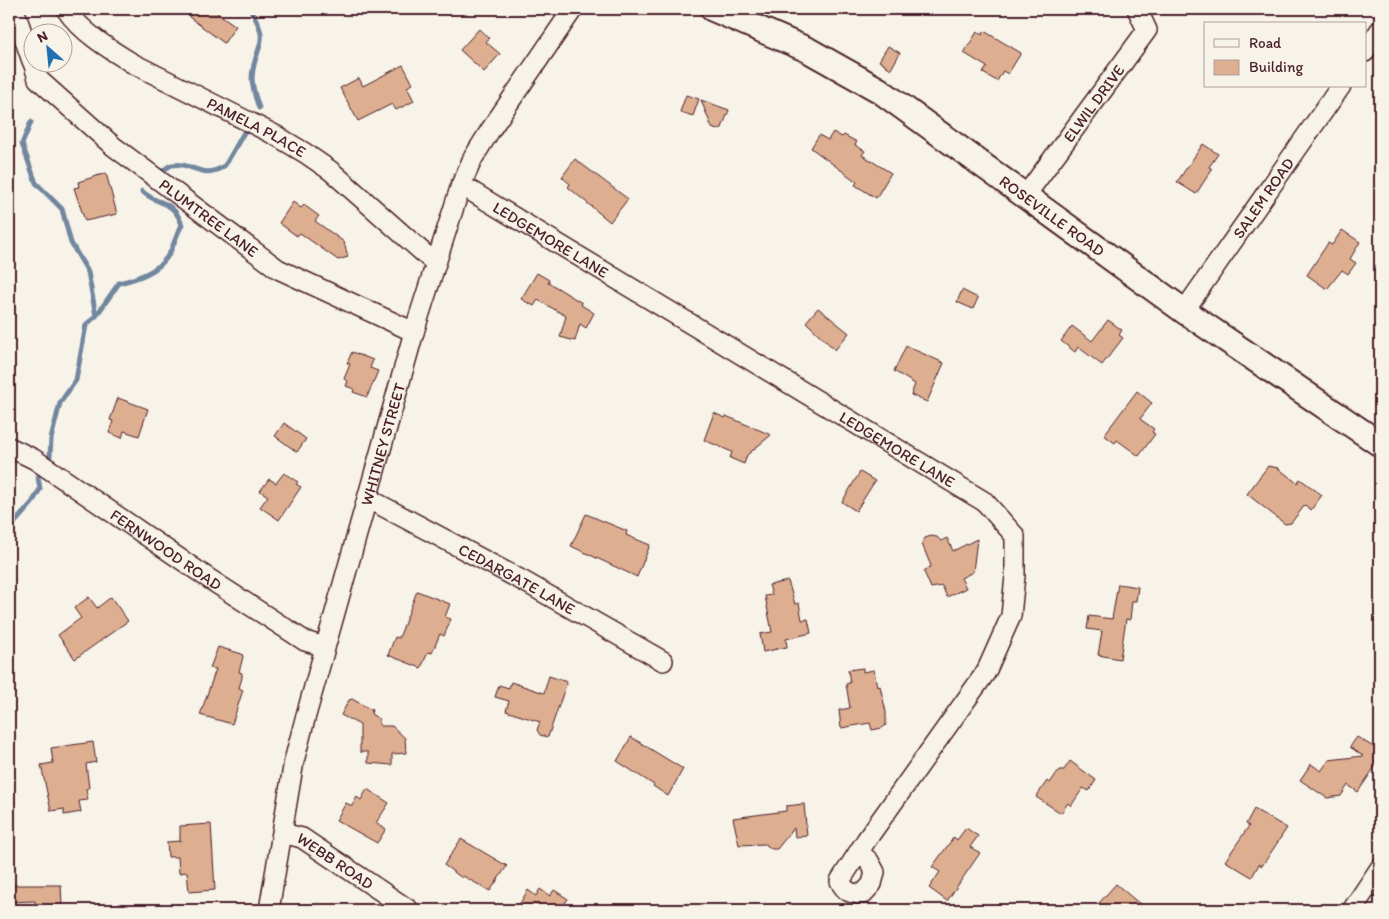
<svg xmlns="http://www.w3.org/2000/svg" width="1389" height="919" font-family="Itim,sans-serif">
<rect width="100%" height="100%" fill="#f7f3e8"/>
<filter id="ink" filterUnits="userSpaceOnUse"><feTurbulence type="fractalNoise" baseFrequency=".02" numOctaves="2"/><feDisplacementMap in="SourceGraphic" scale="10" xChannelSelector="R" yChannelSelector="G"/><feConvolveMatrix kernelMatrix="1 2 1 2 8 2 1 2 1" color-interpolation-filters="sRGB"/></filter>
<g filter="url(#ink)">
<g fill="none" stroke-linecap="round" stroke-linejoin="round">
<g stroke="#72879f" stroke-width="5">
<path d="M 250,9 C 273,45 254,44 252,78 C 252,88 256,99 259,108"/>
<path d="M 31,122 L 22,144 L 36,183 L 62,209 L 71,243 L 88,272 L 96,316"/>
<path d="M 159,174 C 163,171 168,166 172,165 C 190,161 204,181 224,166 C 227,164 242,135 246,129"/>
<path d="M 50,456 L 51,439 L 60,403 L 76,380 L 86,325 L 96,316 L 119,283 C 136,279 159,272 169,254 C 174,245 176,235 182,225 C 173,198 157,206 142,191"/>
<path d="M 9,529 L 32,503 L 40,489 L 38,477"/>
</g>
</g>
<g fill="#ddae8f" stroke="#4a1f2b">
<path d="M 194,9 L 212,9 L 236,26 L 224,43 L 189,17 Z"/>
<path d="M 479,29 L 489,38 L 486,42 L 500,54 L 484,72 L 460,50 Z"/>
<path d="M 984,31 L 1021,53 L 1008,74 L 1003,71 L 997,81 L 983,73 L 987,67 L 964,53 L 977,32 L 982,35 Z"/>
<path d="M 888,46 L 900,53 L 891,69 L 879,61 Z"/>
<path d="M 403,65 L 413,84 L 407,87 L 414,101 L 396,110 L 392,104 L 358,121 L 340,88 L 359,78 L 363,86 Z"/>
<path d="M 686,95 L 699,99 L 693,116 L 680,112 Z"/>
<path d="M 701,100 L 729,110 L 722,128 L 717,130 L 712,128 Z"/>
<path d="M 833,132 L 842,137 L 844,135 L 857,142 L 855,145 L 865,151 L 862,155 L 891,173 L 876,198 L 855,185 L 857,182 L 811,148 L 819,135 L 828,140 Z"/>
<path d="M 1203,144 L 1218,154 L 1209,167 L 1212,169 L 1196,194 L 1177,182 Z"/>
<path d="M 575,159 L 628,199 L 610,222 L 568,187 L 570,184 L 562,177 Z"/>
<path d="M 106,173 L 117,214 L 85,221 L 74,188 L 79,187 L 78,182 Z"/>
<path d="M 293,202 L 301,208 L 304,205 L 319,216 L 315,221 L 344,242 L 348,257 L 338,260 L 300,233 L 297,236 L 279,223 Z"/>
<path d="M 1342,230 L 1360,242 L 1350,259 L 1356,263 L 1348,274 L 1342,270 L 1327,289 L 1307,275 L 1328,243 L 1332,245 Z"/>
<path d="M 537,273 L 549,280 L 548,282 L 582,303 L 581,305 L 594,313 L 586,328 L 580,324 L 575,341 L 560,337 L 566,316 L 538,300 L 534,306 L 521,299 Z"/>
<path d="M 962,290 L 978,298 L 973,309 L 957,302 Z"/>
<path d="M 818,308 L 849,333 L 835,350 L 806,322 Z"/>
<path d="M 1108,320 L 1122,330 L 1119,335 L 1123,338 L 1102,365 L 1078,347 L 1075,352 L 1061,341 L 1072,326 L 1092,341 Z"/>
<path d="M 906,346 L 944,363 L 927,402 L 911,395 L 915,384 L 894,371 Z"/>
<path d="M 352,352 L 373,360 L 370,368 L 378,371 L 367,397 L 353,392 L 354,389 L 346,386 L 348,381 L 344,379 L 350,364 L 347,363 Z"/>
<path d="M 1137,391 L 1152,403 L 1140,419 L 1154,429 L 1152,432 L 1155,434 L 1139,456 L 1117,440 L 1115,443 L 1104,435 Z"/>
<path d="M 118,398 L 148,409 L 139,436 L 124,431 L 122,438 L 109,433 L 113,421 L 110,420 Z"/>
<path d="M 714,413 L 725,418 L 726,416 L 771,435 L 747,455 L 744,464 L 730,458 L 732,452 L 704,440 Z"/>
<path d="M 284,423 L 306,439 L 297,452 L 275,436 Z"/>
<path d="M 1268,466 L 1278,468 L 1297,483 L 1300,479 L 1322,495 L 1311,510 L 1305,505 L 1291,523 L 1285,524 L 1247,494 Z"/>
<path d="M 860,472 L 875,481 L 856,511 L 842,502 Z"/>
<path d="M 284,473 L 298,482 L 296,484 L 301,487 L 279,520 L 260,507 L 268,496 L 260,491 L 269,479 L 276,483 Z"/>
<path d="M 586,514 L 627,531 L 626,535 L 650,545 L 637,577 L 571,546 Z"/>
<path d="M 931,536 L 937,537 L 941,541 L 947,538 L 953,551 L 977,539 L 973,572 L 961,578 L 966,588 L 947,597 L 942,586 L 931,588 L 924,572 L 931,566 L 922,544 L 925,538 Z"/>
<path d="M 788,581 L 795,604 L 799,603 L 802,620 L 808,619 L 811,633 L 786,639 L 787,647 L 763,652 L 760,634 L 772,632 L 765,596 L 772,595 L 769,585 Z"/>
<path d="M 1118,584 L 1138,587 L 1136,601 L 1132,601 L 1130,620 L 1126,619 L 1120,659 L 1098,655 L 1102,631 L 1087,629 L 1089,616 L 1112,619 Z"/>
<path d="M 417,591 L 450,604 L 445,617 L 451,619 L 444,636 L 440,634 L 432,653 L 428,652 L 421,668 L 388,655 L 395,637 L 399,638 Z"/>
<path d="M 89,597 L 97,608 L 111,597 L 128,621 L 75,659 L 58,635 L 81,618 L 74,608 Z"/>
<path d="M 218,647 L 242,654 L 243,657 L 239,672 L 242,673 L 242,678 L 239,688 L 243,690 L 232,724 L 200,715 L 216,669 L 210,668 Z"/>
<path d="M 863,668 L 863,672 L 874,670 L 877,687 L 880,686 L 886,712 L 886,725 L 882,728 L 872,730 L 870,723 L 841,728 L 839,710 L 850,708 L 846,684 L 850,683 L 848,670 Z"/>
<path d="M 549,676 L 567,682 L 548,737 L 540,735 L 537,730 L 540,722 L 506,711 L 509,701 L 495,697 L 499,685 L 509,688 L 511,682 L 544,693 Z"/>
<path d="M 352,699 L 372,710 L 371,714 L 379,719 L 380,726 L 392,726 L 405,738 L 406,753 L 392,754 L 392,765 L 368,763 L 368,752 L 360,752 L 360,725 L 341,715 L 349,700 Z"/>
<path d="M 631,737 L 683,769 L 668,796 L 653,786 L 654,785 L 617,761 Z"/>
<path d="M 1357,737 L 1380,751 L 1380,768 L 1376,765 L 1358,792 L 1348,785 L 1341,796 L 1327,798 L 1300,780 L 1311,764 L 1321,771 L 1329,760 L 1363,756 L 1350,747 Z"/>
<path d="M 93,742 L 96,762 L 86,764 L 89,788 L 86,789 L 88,800 L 79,801 L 81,812 L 64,815 L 64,809 L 51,811 L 41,765 L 53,763 L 51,748 Z"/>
<path d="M 1070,761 L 1096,780 L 1089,791 L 1083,788 L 1071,806 L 1068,803 L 1061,813 L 1036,797 L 1047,781 L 1050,783 L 1059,770 L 1064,770 Z"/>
<path d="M 367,789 L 389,803 L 376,823 L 386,829 L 377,843 L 336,820 L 346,803 L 352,806 L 357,797 L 361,800 Z"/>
<path d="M 804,804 L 807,836 L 795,837 L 794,828 L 777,849 L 772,849 L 765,844 L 739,845 L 733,818 L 786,811 L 786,806 Z"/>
<path d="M 1254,809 L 1287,828 L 1262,866 L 1259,864 L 1252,877 L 1225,861 L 1249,826 L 1246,824 Z"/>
<path d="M 211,824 L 215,890 L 189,892 L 187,872 L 179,873 L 178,857 L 168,857 L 167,842 L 180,841 L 180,826 Z"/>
<path d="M 966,828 L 978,836 L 970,847 L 980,853 L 947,901 L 929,888 L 940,872 L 932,867 L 954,837 L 957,840 Z"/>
<path d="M 461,839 L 507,866 L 490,891 L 463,876 L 462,878 L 444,865 Z"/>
<path d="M 1116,884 L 1147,910 L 1108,910 L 1099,903 Z"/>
<path d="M 9,885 L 61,885 L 62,906 L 35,907 L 35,901 L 9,902 Z"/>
<path d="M 540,889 L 550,896 L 554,890 L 568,899 L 560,910 L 527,910 L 519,905 L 528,890 L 536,896 Z"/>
</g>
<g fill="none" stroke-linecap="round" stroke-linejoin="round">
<g stroke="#4a1f2b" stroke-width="22">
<g id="minor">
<path d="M 14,9 L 32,61"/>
<path id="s1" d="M 66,9 C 81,32 109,49 132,63 L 275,135 L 305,153 L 331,171 L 435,263"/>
<path d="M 1365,52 L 1380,30"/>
<path id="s2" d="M 33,62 L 38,79 L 113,146 L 278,269 L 414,332"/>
<path id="s3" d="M 461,185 L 985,502 L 1015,536 L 1015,576 L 1011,616 L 986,672 L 867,839 L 840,881 C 845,892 851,894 863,894 L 872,884 L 875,872 L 869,861 L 859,853"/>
<path id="s4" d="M 1026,195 L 1147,30 L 1137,9"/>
<path id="s5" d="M 1184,311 L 1341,86"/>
<path id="s6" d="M 9,447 L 34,459 L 211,580 L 305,641 L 325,647"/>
<path id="s7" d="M 369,499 L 525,582 L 663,661"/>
<path id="s8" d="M 283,833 L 302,838 L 409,910"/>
<path id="s9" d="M 269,910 L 294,761 L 305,719 L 414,332 L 461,185 L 473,158 L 491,129 L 573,9"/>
<path d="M 1352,910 L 1380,868"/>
</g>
</g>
<g stroke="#4a1f2b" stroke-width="28">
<g id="tertiary">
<path id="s10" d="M 713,9 L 808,50 L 879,90 L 1184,311 L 1380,444"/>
</g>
</g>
<use href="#minor" stroke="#f7f3e8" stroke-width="19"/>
<use href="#tertiary" stroke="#f7f3e8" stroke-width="24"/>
</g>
</g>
<g text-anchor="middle" stroke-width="4" stroke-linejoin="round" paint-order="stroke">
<g font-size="16" fill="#4a1f2b" stroke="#f7f3e8">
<text dy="6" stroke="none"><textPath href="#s4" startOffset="114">ELWIL DRIVE</textPath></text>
<text dy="6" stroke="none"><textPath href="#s1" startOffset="226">PAMELA PLACE</textPath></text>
<text dy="6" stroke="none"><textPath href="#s5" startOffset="138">SALEM ROAD</textPath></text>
<text dy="6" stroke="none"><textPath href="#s10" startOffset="399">ROSEVILLE ROAD</textPath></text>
<text dy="6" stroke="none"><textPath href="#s2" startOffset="238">PLUMTREE LANE</textPath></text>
<text dy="6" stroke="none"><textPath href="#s3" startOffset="105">LEDGEMORE LANE</textPath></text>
<text dy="6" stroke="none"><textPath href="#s9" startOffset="480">WHITNEY STREET</textPath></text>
<text dy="6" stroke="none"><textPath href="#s3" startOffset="510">LEDGEMORE LANE</textPath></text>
<text dy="6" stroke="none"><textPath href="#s6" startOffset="188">FERNWOOD ROAD</textPath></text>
<text dy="6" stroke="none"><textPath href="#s7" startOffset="168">CEDARGATE LANE</textPath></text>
<text dy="6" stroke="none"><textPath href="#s8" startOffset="60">WEBB ROAD</textPath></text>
</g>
</g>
<rect width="1389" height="919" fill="none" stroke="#f7f3e8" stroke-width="30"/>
<rect x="15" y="15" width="1359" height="889" fill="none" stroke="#4a1f2b" stroke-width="2" filter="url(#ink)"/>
<rect x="1204" y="22" width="162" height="65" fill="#f7f3e8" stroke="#b29e9c"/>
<rect x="1214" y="39" width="25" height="8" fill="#f7f3e8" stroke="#b29e9c"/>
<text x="1249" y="48" font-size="15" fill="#4a1f2b">Road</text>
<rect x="1214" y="60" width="25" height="15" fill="#ddae8f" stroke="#b29e9c"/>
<text x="1249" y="72" font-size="15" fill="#4a1f2b">Building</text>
<g transform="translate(48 48) rotate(333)"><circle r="24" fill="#f7f3e8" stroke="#b29e9c"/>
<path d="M0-4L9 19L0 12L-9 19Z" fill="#1f6fb2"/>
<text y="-8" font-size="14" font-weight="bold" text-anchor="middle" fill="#4a1f2b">N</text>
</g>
</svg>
